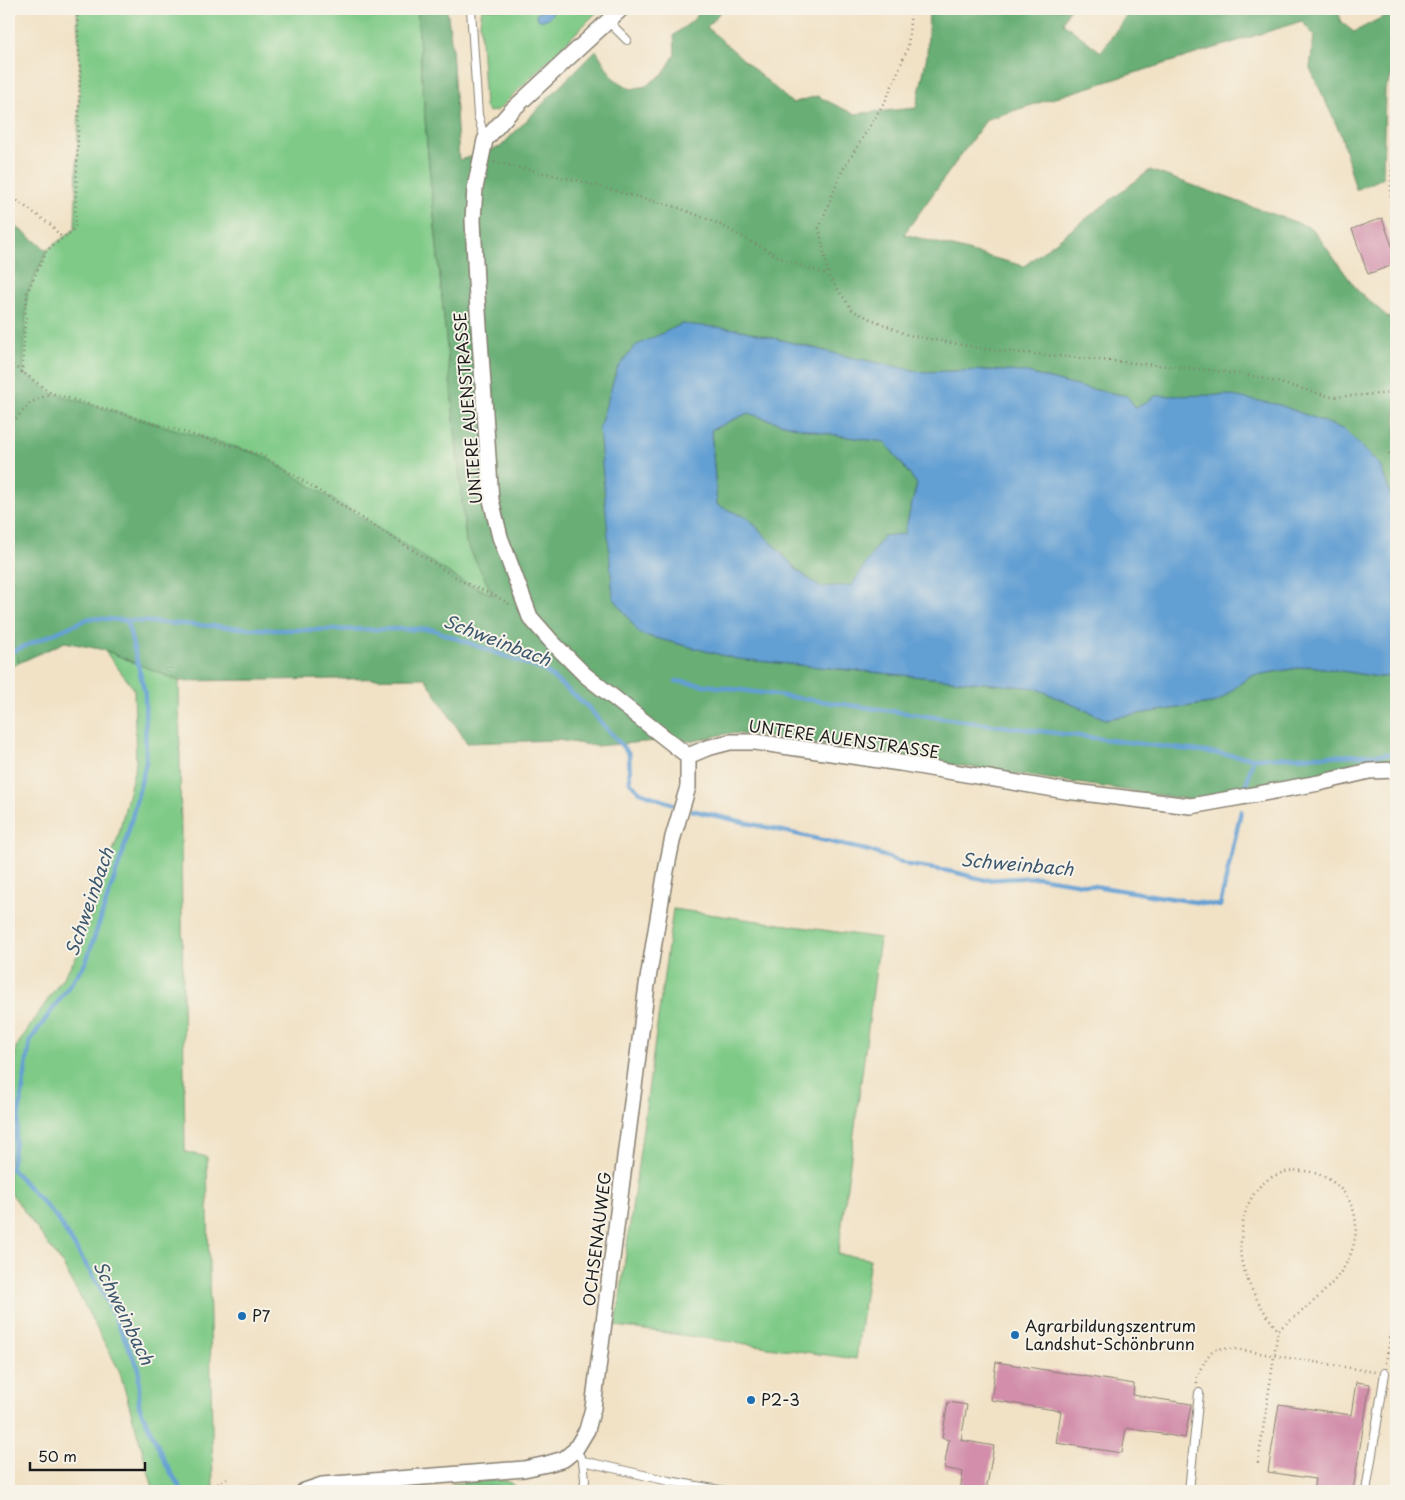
<svg xmlns="http://www.w3.org/2000/svg" width="1405" height="1500" font-family="'Playpen Sans',sans-serif">
<rect width="100%" height="100%" fill="#f7f3e8"/>
<filter id="ink" filterUnits="userSpaceOnUse"><feTurbulence type="fractalNoise" baseFrequency=".02" numOctaves="2"/><feDisplacementMap in="SourceGraphic" scale="10" xChannelSelector="R" yChannelSelector="G"/><feConvolveMatrix kernelMatrix="1 2 1 2 8 2 1 2 1" color-interpolation-filters="sRGB"/></filter>
<filter id="wash" filterUnits="userSpaceOnUse"><feTurbulence type="fractalNoise" baseFrequency=".0096" numOctaves="4" result="noise"/><feDisplacementMap in="SourceGraphic" scale="20" xChannelSelector="R" yChannelSelector="G"/><feGaussianBlur stdDeviation="1.12" result="paint"/><feColorMatrix in="noise" values="0 0 0 0 0 0 0 0 0 0 0 0 0 0 0 0 0 1.4 0 .05"/><feComposite in="paint" operator="in"/></filter>
<g filter="url(#wash)">
<rect width="100%" height="100%" fill="#f1e2c6"/>
<g fill="#7fca87" stroke="#4e7352">
<path d="M 77,9 L 417,9 L 427,145 L 466,542 L 494,595 L 465,583 L 51,393 L 22,373 L 27,293 L 47,250 L 75,229 L 80,70 Z"/>
<path d="M 482,9 L 600,9 L 498,110 L 489,112 L 485,107 L 480,23 Z"/>
<path d="M 9,631 L 19,663 L 9,668 Z"/>
<path d="M 104,650 L 179,681 L 185,1152 L 207,1157 L 213,1488 L 257,1488 L 260,1491 L 154,1491 L 119,1370 L 63,1265 L 9,1190 L 9,1112 L 16,1047 L 76,958 L 118,837 L 136,763 L 134,689 Z"/>
<path d="M 673,909 L 880,938 L 838,1254 L 870,1259 L 856,1359 L 616,1326 Z"/>
<path d="M 499,1480 C 507,1481 514,1483 517,1491 L 500,1491 L 500,1486 L 467,1487 L 466,1491 L 450,1491 L 452,1484 Z"/>
<path d="M 428,1487 L 427,1491 L 374,1491 Z"/>
</g>
<g fill="#67ae74" stroke="#426548">
<path d="M 417,9 L 447,9 L 452,48 L 459,160 L 500,147 L 596,50 L 613,78 L 631,89 L 646,86 L 664,73 L 675,54 L 674,35 L 692,21 L 703,9 L 723,9 L 707,27 L 792,103 L 817,96 L 854,114 L 916,108 L 927,55 L 929,9 L 1069,9 L 1063,23 L 1101,52 L 1131,9 L 1338,9 L 1341,22 L 1354,32 L 1396,10 L 1396,68 L 1385,89 L 1383,178 L 1356,190 L 1341,135 L 1310,68 L 1314,36 L 1302,21 L 987,119 L 904,234 L 1024,266 L 1150,170 L 1312,228 L 1358,291 L 1396,324 L 1396,510 L 1380,465 L 1345,430 L 1280,405 L 1136,408 L 1127,396 L 1080,387 L 1024,372 L 986,370 L 922,372 L 849,357 L 737,329 L 640,634 L 737,659 L 1035,688 L 1105,719 L 1217,702 L 1250,676 L 1310,666 L 1379,677 L 1396,676 L 1396,764 L 1363,763 L 1256,788 L 1191,800 L 760,736 L 730,733 L 694,741 L 686,741 L 677,737 L 657,741 L 596,746 L 557,740 L 467,743 L 425,678 L 179,681 L 104,650 L 65,642 L 19,663 L 9,631 L 9,221 L 47,250 L 27,293 L 23,373 L 52,393 L 262,455 L 465,583 L 493,595 L 466,542 L 427,145 Z"/>
<path d="M 748,413 C 793,429 838,436 885,442 L 917,484 L 904,535 L 866,563 L 852,585 L 820,587 L 797,570 L 749,519 L 717,505 L 711,430 Z"/>
</g>
<g fill="#629fd3" stroke="#3f5e78" fill-rule="evenodd">
<path d="M 545,9 L 554,9 C 552,16 547,21 539,20 L 536,16 L 537,13 Z"/>
<path d="M 682,324 L 737,329 L 849,357 L 922,372 L 986,370 L 1024,372 L 1080,387 L 1127,396 L 1136,408 L 1156,396 L 1227,395 L 1280,405 L 1345,430 L 1380,465 L 1396,510 L 1396,676 L 1379,677 L 1310,666 L 1250,676 L 1217,702 L 1105,719 L 1035,688 L 737,659 L 640,634 L 613,597 L 599,428 L 617,369 L 635,346 ZM 748,413 C 793,429 838,436 885,442 L 917,484 L 904,534 L 883,536 L 852,585 L 820,587 L 797,570 L 749,519 L 717,505 L 711,430 Z"/>
</g>
<g fill="none" stroke-linecap="round" stroke-linejoin="round">
<g stroke="#629fd3" stroke-width="4.5">
<path d="M 127,621 L 145,693 L 146,763 L 123,852 L 86,962 L 30,1041 L 11,1168 L 57,1218 L 101,1289 L 139,1369 L 139,1406 L 167,1466 L 182,1491"/>
<path d="M 9,653 L 90,618 L 275,630 L 431,629 L 545,671 L 587,706 L 629,754 L 630,782 L 640,792 L 673,804"/>
<path d="M 676,681 L 992,725 L 1253,758 L 1396,754"/>
<path d="M 1245,790 L 1253,758"/>
<path d="M 691,810 L 870,851 L 909,865 L 954,872 L 985,880 L 1038,877 L 1220,906 L 1241,811"/>
</g>
</g>
<g id="blocks">
<g fill="#d28eaa">
<path d="M 1382,218 L 1396,257 L 1396,264 L 1368,274 L 1352,229 Z"/>
<path d="M 996,1362 L 1134,1384 L 1133,1395 L 1191,1404 L 1185,1438 L 1126,1428 L 1122,1453 L 1056,1443 L 1061,1411 L 991,1400 Z"/>
<path d="M 1356,1382 L 1370,1384 L 1353,1491 L 1313,1491 L 1315,1479 L 1268,1472 L 1279,1404 L 1351,1415 Z"/>
<path d="M 948,1402 L 967,1405 L 961,1440 L 994,1446 L 986,1491 L 960,1491 L 963,1472 L 944,1468 L 949,1440 L 942,1438 Z"/>
</g>
</g>
</g>
<g filter="url(#ink)">
<use href="#blocks" fill-opacity="0" stroke="#867f71" stroke-width="1"/>
<g fill="none" stroke-linecap="round" stroke-linejoin="round">
<g stroke="#867f71" stroke-width="10">
<g id="lane">
<path d="M 471,9 L 478,115 L 485,140"/>
<path d="M 608,21 L 627,40"/>
<path d="M 575,1450 L 583,1461 L 669,1481 L 725,1491"/>
<path d="M 583,1461 L 585,1479 L 584,1491"/>
<path d="M 1189,1491 L 1199,1393"/>
<path d="M 1366,1491 L 1385,1373"/>
</g>
</g>
<g stroke="#867f71" stroke-width="18">
<g id="street">
<path d="M 621,9 L 511,111 L 485,140 L 475,188 L 473,220 L 476,282 L 491,500 L 500,537 L 530,617 L 552,642 L 585,675 L 688,756"/>
<path d="M 688,756 L 707,748 L 730,742 L 755,742 L 900,763 L 1066,791 L 1191,806 L 1319,783 L 1369,771 L 1396,770"/>
<path d="M 304,1491 L 322,1485 L 524,1469 L 547,1464 L 564,1459 L 575,1450 L 587,1430 L 593,1408 L 647,985 L 665,876 L 673,837 L 688,787 L 688,756"/>
</g>
</g>
<g stroke="#867f71" stroke-width="2.5" stroke-dasharray="1 4" stroke-linecap="butt">
<path d="M 911,9 L 908,47 L 887,98 L 841,173 L 819,228 L 829,277 L 853,311 L 908,335 L 990,350 L 1211,370 L 1258,377 L 1332,397 L 1396,393"/>
<path d="M 494,162 L 575,180 L 679,208 L 715,222 L 785,260 L 828,275"/>
<path d="M 9,195 L 51,225 L 63,239"/>
<path d="M 1396,241 C 1386,202 1393,161 1396,121"/>
<path d="M 9,362 L 51,393 L 262,455 L 465,583 L 494,595 L 509,604"/>
<path d="M 22,373 L 27,293 L 47,250 L 75,229 L 80,70 L 77,9"/>
<path d="M 9,426 L 30,403 L 51,393"/>
<path d="M 1389,453 L 1396,462"/>
<path d="M 1386,1363 L 1396,1303"/>
<path d="M 1197,1383 C 1196,1376 1198,1374 1201,1368 C 1213,1347 1211,1348 1235,1349 L 1375,1372"/>
<path d="M 1258,1463 L 1278,1330 C 1301,1312 1335,1287 1348,1260 C 1390,1172 1254,1127 1242,1229 C 1241,1241 1239,1252 1242,1263 C 1248,1287 1263,1312 1278,1330"/>
<path d="M 189,1491 L 216,1485 L 227,1478"/>
</g>
<use href="#lane" stroke="#fff" stroke-width="8"/>
<use href="#street" stroke="#fff" stroke-width="15"/>
</g>
</g>
<g fill="#1f6fb2" stroke="#f7f3e8" stroke-width="2">
<circle cx="242" cy="1316" r="5"/>
<circle cx="1015" cy="1335" r="5"/>
<circle cx="751" cy="1400" r="5"/>
</g>
<g text-anchor="middle" stroke-width="4" stroke-linejoin="round" paint-order="stroke">
<g font-size="16" fill="#1c1c1c" stroke="#f7f3e8">
<text transform="translate(468 408) rotate(-95)" y="6">UNTERE AUENSTRASSE</text>
<text transform="translate(844 739) rotate(8)" y="6">UNTERE AUENSTRASSE</text>
<text transform="translate(597 1239) rotate(-83)" y="6">OCHSENAUWEG</text>
</g>
<g font-size="16" fill="#1c1c1c" stroke="#f7f3e8" text-anchor="start">
<text x="252" y="1322">P7</text>
<text x="1025" y="1332">Agrarbildungszentrum<tspan x="1025" dy="18">Landshut-Schönbrunn</tspan></text>
<text x="761" y="1406">P2-3</text>
</g>
<g font-size="18" font-style="italic" fill="#3c576e" stroke="#f7f3e8">
<text transform="translate(497 641) rotate(21)" y="6">Schweinbach</text>
<text transform="translate(1017 865) rotate(5)" y="6">Schweinbach</text>
<text transform="translate(90 902) rotate(-71)" y="6">Schweinbach</text>
<text transform="translate(123 1313) rotate(64)" y="6">Schweinbach</text>
</g>
</g>
<rect width="1405" height="1500" fill="none" stroke="#f7f3e8" stroke-width="30"/>
<path d="M30 1462v8h115v-8" fill="none" stroke="#1c1c1c" stroke-width="2.5"/>
<text x="38" y="1462" font-size="15" fill="#1c1c1c" stroke="#f7f3e8" stroke-width="4" paint-order="stroke">50 m</text>
</svg>
